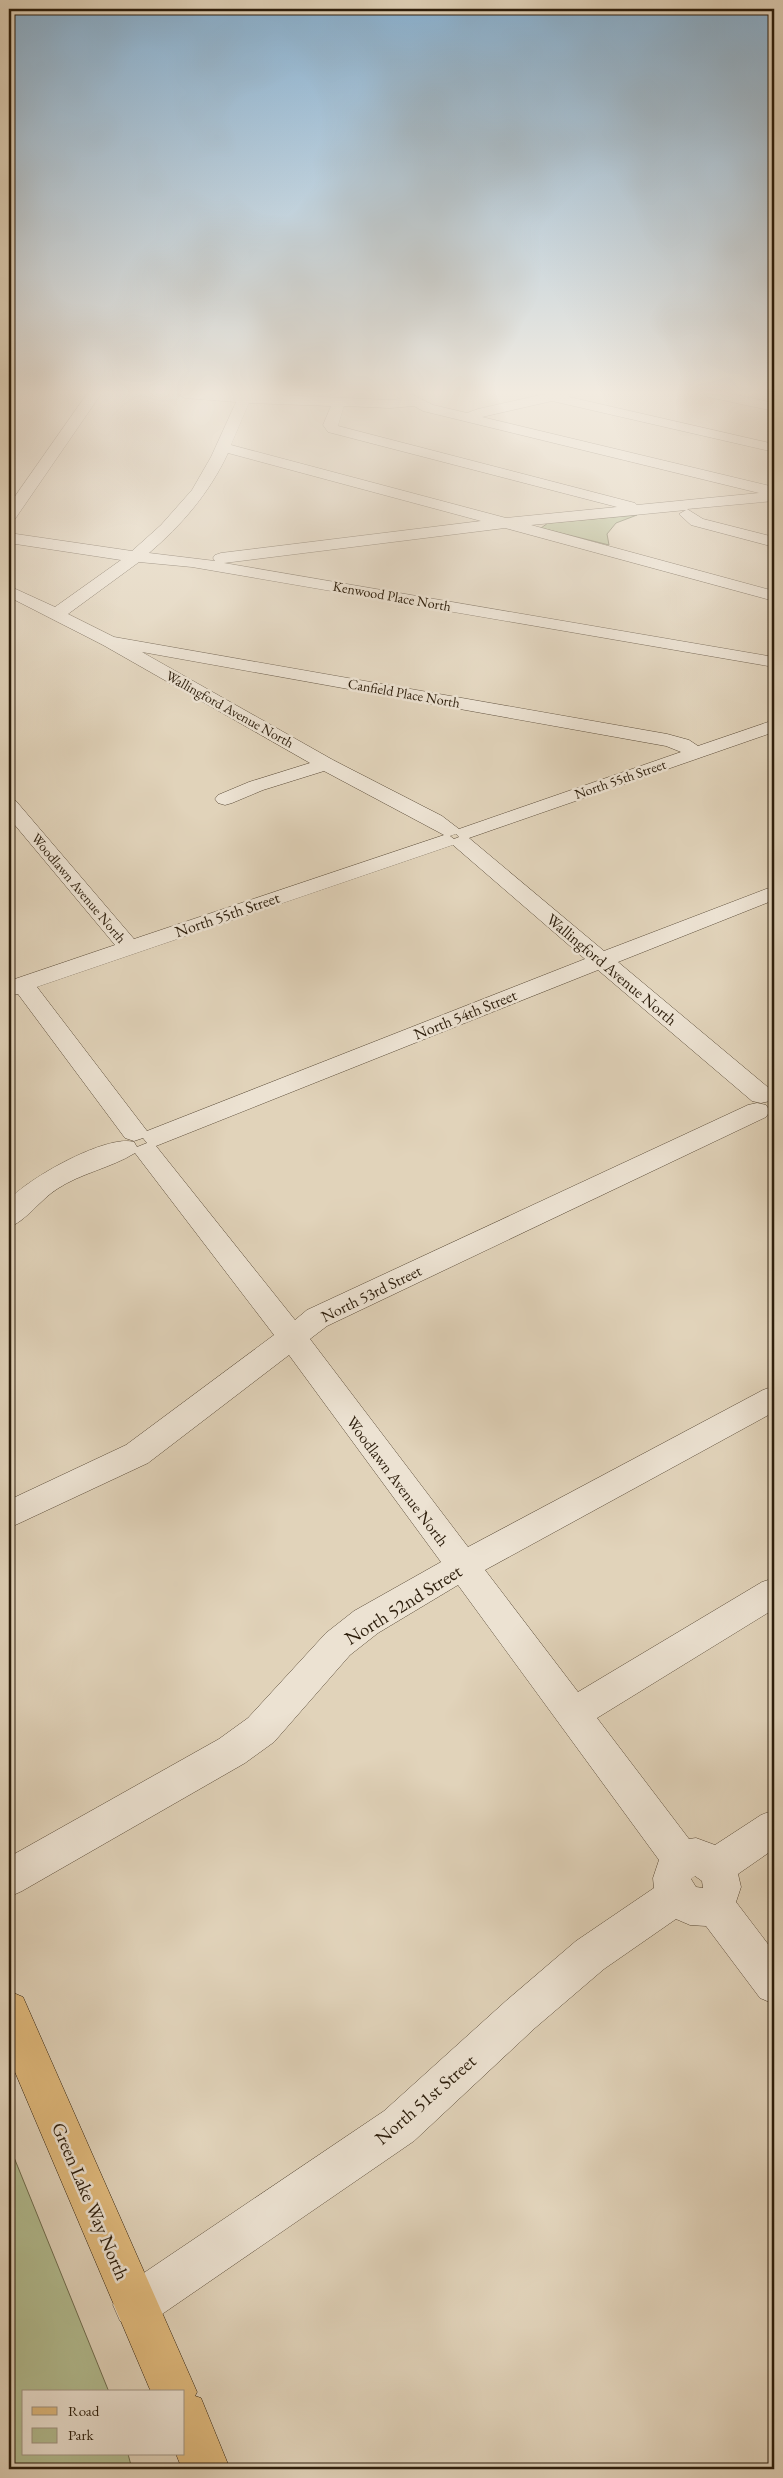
<svg xmlns="http://www.w3.org/2000/svg" width="783" height="2478" font-family="'EB Garamond',serif">
<rect width="100%" height="100%" fill="#e1d3ba"/>
<filter id="stains"><feTurbulence type="fractalNoise" baseFrequency=".004" numOctaves="4"/><feColorMatrix values="0 0 0 0 .2 0 0 0 0 .09 0 0 0 0 .02 0 0 0 .5 -.17"/></filter>
<radialGradient id="worn" r=".72"><stop offset=".6" stop-color="#630" stop-opacity="0"/><stop offset="1" stop-color="#630" stop-opacity=".3"/></radialGradient>
<g fill="#b2bc90" stroke="#6f6c4e">
<path d="M 637,515 L 616,523 L 607,534 L 609,545 L 541,528 L 548,523 Z"/>
<path d="M 9,2145 L 109,2392 L 24,2392 L 24,2454 L 128,2454 L 132,2469 L 9,2469 Z"/>
</g>
<g fill="none" stroke-linecap="round" stroke-linejoin="round">
<g stroke="#594a37" stroke-width="1">
<g id="minor">
<path d="M 87,394 L 101,394 L 15,519 L 9,521 L 9,505 Z"/>
<path d="M 178,394 L 254,394 L 390,400 L 400,399 L 393,394 L 411,394 L 433,405 L 467,413 L 478,409 L 545,394 L 571,394 L 569,397 L 774,444 L 774,452 L 552,401 L 482,417 L 774,487 L 774,501 L 687,509 L 703,519 L 774,537 L 774,547 L 691,525 L 679,514 L 686,510 L 531,525 L 774,591 L 774,601 L 505,528 L 224,563 L 774,657 L 774,667 L 192,567 L 139,562 L 68,614 L 114,637 L 667,734 L 689,740 L 698,746 L 774,720 L 774,732 L 469,838 L 604,951 L 774,886 L 774,900 L 618,962 L 770,1089 L 774,1095 L 770,1101 L 761,1103 L 752,1101 L 598,970 L 156,1146 L 295,1320 L 307,1310 L 748,1105 L 757,1103 L 766,1105 L 770,1111 L 766,1117 L 327,1326 L 310,1339 L 468,1547 L 763,1390 L 774,1386 L 774,1412 L 485,1570 L 578,1692 L 762,1582 L 774,1578 L 774,1609 L 597,1718 L 689,1839 L 696,1838 L 715,1845 L 761,1815 L 774,1810 L 774,1849 L 738,1874 L 741,1887 L 736,1902 L 774,1952 L 774,2004 L 760,1998 L 706,1926 L 690,1925 L 676,1919 L 604,1969 L 535,2028 L 414,2141 L 152,2321 L 136,2328 L 120,2321 L 113,2305 L 120,2289 L 384,2111 L 507,2000 L 576,1941 L 654,1888 L 653,1878 L 659,1860 L 458,1585 L 378,1633 L 350,1655 L 274,1742 L 245,1763 L 22,1891 L 9,1897 L 9,1857 L 219,1739 L 248,1718 L 326,1633 L 354,1611 L 441,1562 L 289,1355 L 148,1463 L 9,1528 L 9,1500 L 126,1445 L 274,1335 L 135,1153 C 111,1168 81,1173 57,1189 C 41,1199 25,1222 9,1227 L 9,1200 C 28,1178 107,1134 134,1142 L 137,1147 L 147,1143 L 143,1138 L 134,1141 L 125,1138 L 18,994 L 9,996 L 9,981 L 115,945 L 9,818 L 9,799 L 16,801 L 134,939 L 444,835 L 324,771 L 263,790 L 232,803 L 225,805 L 218,803 L 215,799 L 218,795 L 249,782 L 310,763 L 103,645 L 9,597 L 9,586 L 55,607 L 121,560 L 9,543 L 9,533 L 132,551 L 161,525 L 192,490 L 211,457 L 236,402 L 185,398 ZM 249,403 L 331,406 L 323,425 L 328,432 L 617,507 L 506,518 L 231,445 ZM 344,406 L 390,408 L 414,406 L 423,411 L 759,493 L 637,505 L 635,503 L 338,426 ZM 228,453 L 481,521 L 221,553 L 215,555 L 213,558 L 215,561 L 149,553 C 182,525 210,492 228,453 ZM 142,652 L 666,746 L 681,752 L 459,829 L 442,816 L 333,760 ZM 456,834 L 459,837 L 454,839 L 450,836 ZM 453,845 L 585,959 L 147,1131 L 37,987 ZM 695,1876 L 702,1881 L 703,1888 L 696,1887 L 691,1879 Z"/>
<path d="M 706,394 L 732,394 L 774,403 L 774,411 L 708,397 Z"/>
</g>
</g>
<g stroke="#2c1d0b" stroke-width="1">
<path id="major" d="M 9,1991 L 23,1997 L 190,2376 L 197,2392 L 195,2396 L 201,2398 L 230,2469 L 182,2469 L 176,2454 L 184,2454 L 184,2392 L 151,2392 L 9,2058 Z"/>
</g>
<use href="#minor" fill="#ece2d2" fill-rule="evenodd"/>
<use href="#major" fill="#e0ba7d" fill-rule="evenodd"/>
</g>
<linearGradient id="sky" x2="0" y2="1"><stop stop-color="#89b4d6"/><stop offset="0.53" stop-color="#f2ebe0"/><stop offset="1" stop-color="#f2ebe0" stop-opacity="0"/></linearGradient>
<rect width="783" height="741" fill="url(#sky)"/>
<g text-anchor="middle" stroke-width="5" stroke-linejoin="round" paint-order="stroke">
<g font-size="14" fill="#2c1d0b" stroke="#ece2d2">
<text transform="translate(392 596) rotate(10)" y="5">Kenwood Place North</text>
<text transform="translate(404 693) rotate(10)" y="5">Canfield Place North</text>
<text transform="translate(230 709) rotate(29)" y="5">Wallingford Avenue North</text>
<text transform="translate(620 779) rotate(-19)" y="5">North 55th Street</text>
<text transform="translate(79 888) rotate(50)" y="5">Woodlawn Avenue North</text>
</g>
<g font-size="16" fill="#2c1d0b" stroke="#ece2d2">
<text transform="translate(227 914) rotate(-19)" y="6">North 55th Street</text>
<text transform="translate(612 969) rotate(40)" y="6">Wallingford Avenue North</text>
<text transform="translate(465 1014) rotate(-22)" y="6">North 54th Street</text>
<text transform="translate(371 1293) rotate(-26)" y="6">North 53rd Street</text>
<text transform="translate(398 1481) rotate(53)" y="6">Woodlawn Avenue North</text>
</g>
<g font-size="19" fill="#2c1d0b" stroke="#ece2d2">
<text transform="translate(403 1604) rotate(-32)" y="7">North 52nd Street</text>
<text transform="translate(425 2099) rotate(-41)" y="7">North 51st Street</text>
<text transform="translate(91 2201) rotate(67)" y="7">Green Lake Way North</text>
</g>
</g>
<rect width="783" height="2478" fill="none" stroke="#e1d3ba" stroke-width="30"/>
<rect x="10" y="10" width="763" height="2458" fill="none" stroke="#2c1d0b" stroke-width="2.5"/>
<rect x="15" y="15" width="753" height="2448" fill="none" stroke="#2c1d0b"/>
<rect x="22" y="2390" width="162" height="65" fill="#ece2d2" stroke="#9f9382"/>
<rect x="32" y="2407" width="25" height="8" fill="#e0ba7d" stroke="#9f9382"/>
<text x="68" y="2416" font-size="15" fill="#2c1d0b">Road</text>
<rect x="32" y="2428" width="25" height="15" fill="#b2bc90" stroke="#9f9382"/>
<text x="68" y="2440" font-size="15" fill="#2c1d0b">Park</text>
<rect width="100%" height="100%" filter="url(#stains)"/>
<rect width="100%" height="100%" fill="url(#worn)"/>
</svg>
